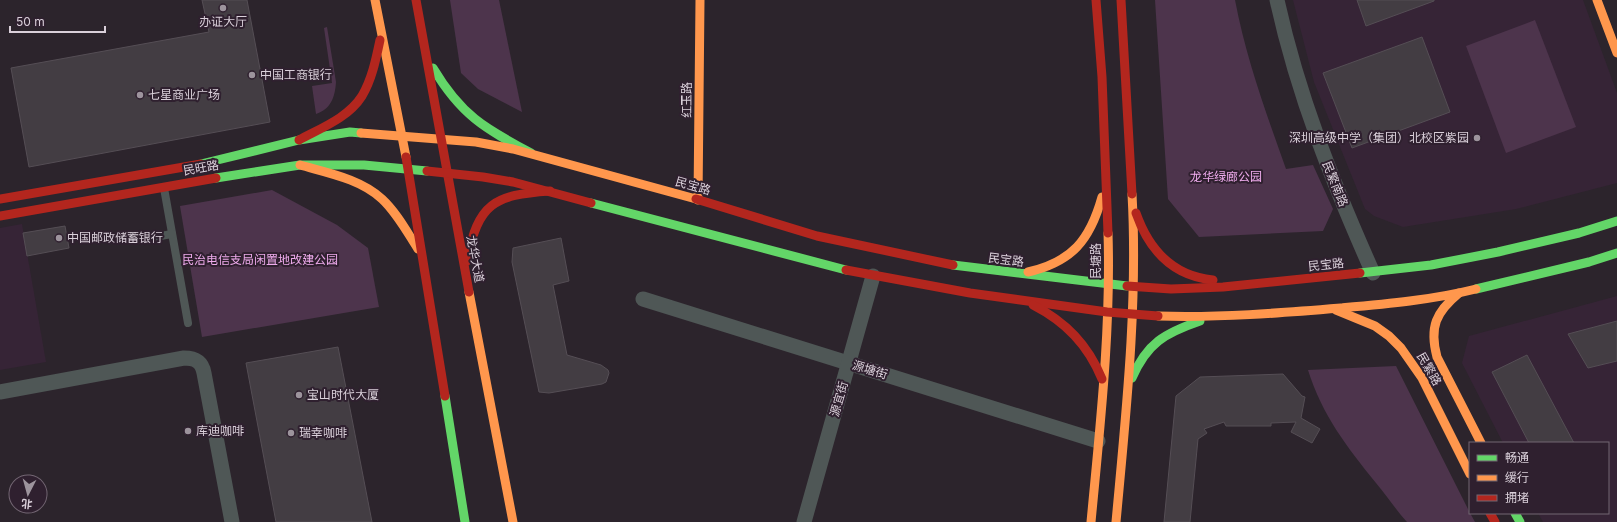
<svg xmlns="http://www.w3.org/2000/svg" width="1617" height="522" font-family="Inter,'Noto Sans SC',sans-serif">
<rect width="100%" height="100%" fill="#2c242c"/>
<g fill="#362436">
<path d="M 1293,0 L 1583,0 L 1617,93 L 1617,183 L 1516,209 L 1403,227 L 1374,216 L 1365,209 L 1314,82 Z"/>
<path d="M 22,224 L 46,362 L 0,370 L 0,228 Z"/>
<path d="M 1617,296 L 1617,522 L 1543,522 L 1538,513 L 1608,513 L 1608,443 L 1503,443 L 1462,363 L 1469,336 Z"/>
</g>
<g fill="#4d344c">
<path d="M 450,0 L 499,0 L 522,112 L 478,89 L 461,73 Z"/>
<path d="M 1155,0 L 1235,0 C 1246,58 1266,113 1286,169 L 1313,165 L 1333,209 L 1323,231 L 1199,237 L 1168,199 Z"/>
<path d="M 1535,20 L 1576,127 L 1506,153 L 1466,46 Z"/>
<path d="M 327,27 L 336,82 C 335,97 331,109 316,114 L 312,86 L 332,83 L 324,28 Z"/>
<path d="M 272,190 L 337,225 L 368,248 L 379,307 L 202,337 L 180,206 Z"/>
<path d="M 1396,366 L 1470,513 L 1475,522 L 1407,522 C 1396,510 1387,496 1376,483 C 1347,447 1322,415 1308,370 Z"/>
</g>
<g fill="#433d43" stroke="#554e55">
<path d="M 202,0 L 247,0 L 270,122 L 29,167 L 11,68 L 209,32 Z"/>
<path d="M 1357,0 L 1434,0 L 1434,1 L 1366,26 Z"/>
<path d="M 1422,37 L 1450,112 L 1352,148 L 1323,73 Z"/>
<path d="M 65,226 L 69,248 L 27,256 L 23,233 Z"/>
<path d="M 561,238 L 569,281 L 553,285 L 567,355 L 601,365 L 608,370 L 609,373 L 606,382 L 602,384 L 549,393 L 539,392 L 512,262 L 513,248 Z"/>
<path d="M 1617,321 L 1617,361 L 1588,368 L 1568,334 Z"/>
<path d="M 338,347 L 372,522 L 276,522 L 246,363 Z"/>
<path d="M 1527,355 L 1574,443 L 1529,443 L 1492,372 Z"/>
<path d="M 1283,374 L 1302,396 L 1305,397 L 1301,418 L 1320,429 L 1312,443 L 1291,432 L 1296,422 L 1271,423 L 1271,426 L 1226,426 L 1224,422 L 1204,429 L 1207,433 L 1198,439 L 1190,522 L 1164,522 L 1176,396 L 1200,377 Z"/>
</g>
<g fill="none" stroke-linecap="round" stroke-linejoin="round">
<g stroke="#4f5756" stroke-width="8">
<path d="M 164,188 L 188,323"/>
<path d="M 131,241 L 172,234"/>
</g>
<g stroke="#4f5756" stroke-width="15">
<path d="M 1277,0 C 1298,96 1333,183 1373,273"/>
<path d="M 643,299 L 1098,441"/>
<path d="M 0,392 L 184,358 C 196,358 202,362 204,373 L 232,522"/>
<path d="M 804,522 L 873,276"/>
</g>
<g stroke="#63d668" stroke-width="9">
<path d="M 433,68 C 461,115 484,128 531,153"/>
<path d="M 201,164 L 299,140 L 350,132 L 361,133"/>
<path d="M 216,178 L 300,165 L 364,165 L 427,171"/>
<path d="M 591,203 L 846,270"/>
<path d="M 953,265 L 1127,286"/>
<path d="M 1360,273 L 1431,265 L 1498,252 L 1579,233 L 1617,221"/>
<path d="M 1476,289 L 1589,262 L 1617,253"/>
<path d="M 1132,378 C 1147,343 1165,333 1200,321"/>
<path d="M 445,396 L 465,522"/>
<path d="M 1515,513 L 1520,522"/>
</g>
<g stroke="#ff974d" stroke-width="9">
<path d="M 375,0 L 406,157"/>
<path d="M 1597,0 L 1617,53"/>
<path d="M 361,133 L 476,142 L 513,149 L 696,199"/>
<path d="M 300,165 C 328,173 361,179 382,199 C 397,213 407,232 418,249"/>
<path d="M 698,200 L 700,0"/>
<path d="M 1028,272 C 1072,262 1090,240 1102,197"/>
<path d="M 469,292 L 513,522"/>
<path d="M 1459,293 C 1436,312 1429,327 1437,357 L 1481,443"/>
<path d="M 1336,310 L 1375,326 L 1389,336 L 1401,348 L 1422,378 L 1470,474"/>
<path d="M 1158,316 C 1219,318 1280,313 1341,308 C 1386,304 1432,300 1476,289"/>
<path d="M 1091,522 C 1100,426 1111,330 1108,233"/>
<path d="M 1116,522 C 1126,413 1138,304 1132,194"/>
</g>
<g stroke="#b3261e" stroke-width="9">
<path d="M 416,0 L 469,292"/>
<path d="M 1096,0 L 1102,77 L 1108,233"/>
<path d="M 1121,0 L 1132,194"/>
<path d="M 299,140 C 321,128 348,118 362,96 C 372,79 376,59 380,40"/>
<path d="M 406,157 L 445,396"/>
<path d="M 427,171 L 483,177 L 513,182 L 591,203"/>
<path d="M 0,199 L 201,164"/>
<path d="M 696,199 L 817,236 L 953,265"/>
<path d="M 1136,213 C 1149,250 1173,276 1213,280"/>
<path d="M 0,216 L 216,178"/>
<path d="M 467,261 C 478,203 494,195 550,191"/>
<path d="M 846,270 L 970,293 L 1107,312 L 1158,316"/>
<path d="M 1127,286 L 1171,289 L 1223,287 L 1360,273"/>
<path d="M 1033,305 C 1066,322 1088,345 1102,379"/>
<path d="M 1490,513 L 1495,522"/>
</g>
</g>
<g fill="#9d949d" stroke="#2f202f" stroke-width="1.5">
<circle cx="223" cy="8" r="4"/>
<circle cx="252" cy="75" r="4"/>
<circle cx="140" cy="95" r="4"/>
<circle cx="1477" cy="138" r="4"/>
<circle cx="59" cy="238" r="4"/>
<circle cx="299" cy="395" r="4"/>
<circle cx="188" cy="431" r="4"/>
<circle cx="291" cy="433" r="4"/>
</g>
<g text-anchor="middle" stroke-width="4" stroke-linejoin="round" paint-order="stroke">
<g font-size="12" fill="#dad0da" stroke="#2f202f" text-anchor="start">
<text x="223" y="26" text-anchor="middle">办证大厅</text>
<text x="260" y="79">中国工商银行</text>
<text x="148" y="99">七星商业广场</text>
<text x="1469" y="142" text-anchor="end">深圳高级中学（集团）北校区紫园</text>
<text x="67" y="242">中国邮政储蓄银行</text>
<text x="307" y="399">宝山时代大厦</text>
<text x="196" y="435">库迪咖啡</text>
<text x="299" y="437">瑞幸咖啡</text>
</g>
<g font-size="12" fill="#dad0da" stroke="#2f202f">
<text transform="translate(687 100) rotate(-90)" y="4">红玉路</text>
<text transform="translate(201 168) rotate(-10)" y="4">民旺路</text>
<text transform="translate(1335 184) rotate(68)" y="4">民繁南路</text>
<text transform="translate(693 186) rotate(16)" y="4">民宝路</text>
<text transform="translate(475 259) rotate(79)" y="4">龙华大道</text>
<text transform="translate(1006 260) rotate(7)" y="4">民宝路</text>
<text transform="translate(1096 261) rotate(-90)" y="4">民塘路</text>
<text transform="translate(1326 265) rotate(-6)" y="4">民宝路</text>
<text transform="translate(1429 369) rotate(60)" y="4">民繁路</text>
<text transform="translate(870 370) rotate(17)" y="4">源塘街</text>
<text transform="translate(839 399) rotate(-74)" y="4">源宜街</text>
</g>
<g font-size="12" fill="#edaaeb" stroke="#2f202f">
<text x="1226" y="181">龙华绿廊公园</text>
<text x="260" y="264">民治电信支局闲置地改建公园</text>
</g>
</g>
<rect x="1469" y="442" width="140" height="72" fill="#2f202f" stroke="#736673"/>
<rect x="1477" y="455" width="20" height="6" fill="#63d668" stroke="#736673"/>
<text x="1505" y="462" font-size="12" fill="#dad0da">畅通</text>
<rect x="1477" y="475" width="20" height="6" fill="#ff974d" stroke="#736673"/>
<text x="1505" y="482" font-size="12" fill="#dad0da">缓行</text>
<rect x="1477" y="495" width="20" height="6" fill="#b3261e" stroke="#736673"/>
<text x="1505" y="502" font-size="12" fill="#dad0da">拥堵</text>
<g transform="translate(28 494) rotate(186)"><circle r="19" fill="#2f202f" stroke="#736673"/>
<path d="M0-3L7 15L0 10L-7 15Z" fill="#9d949d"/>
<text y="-6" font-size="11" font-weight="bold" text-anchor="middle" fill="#dad0da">北</text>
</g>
<path d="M10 26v6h95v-6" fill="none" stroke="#dad0da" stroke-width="2"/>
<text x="16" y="26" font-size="12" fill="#dad0da" stroke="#2f202f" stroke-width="3" paint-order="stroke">50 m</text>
</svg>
